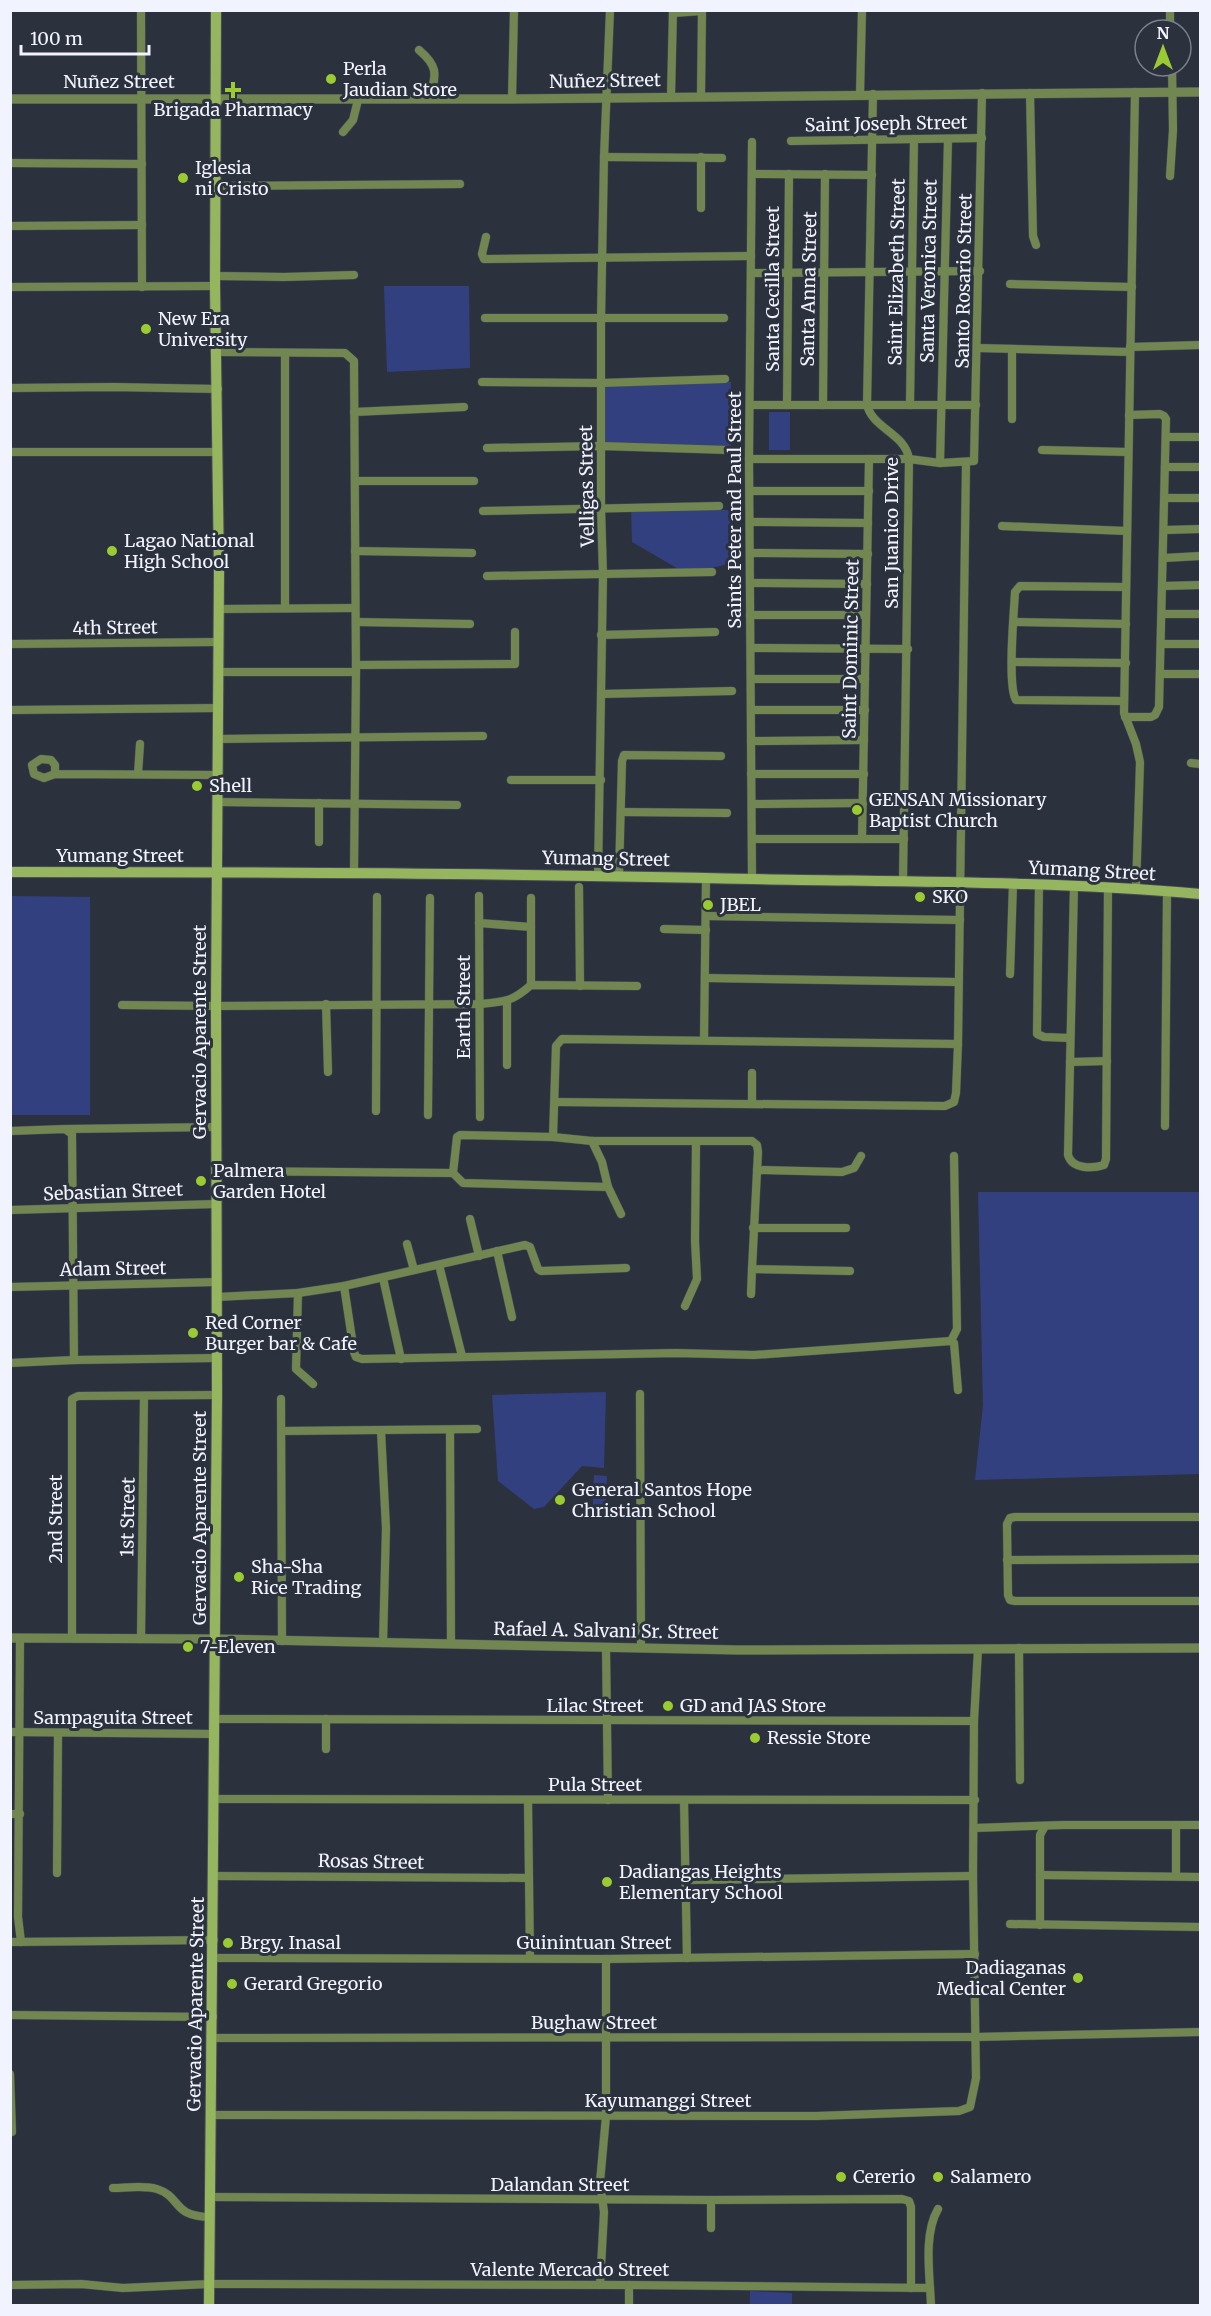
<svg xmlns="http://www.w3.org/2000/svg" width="1211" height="2316" font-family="Merriweather,serif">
<rect width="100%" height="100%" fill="#2c313e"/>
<g fill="#324080">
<path d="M 384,286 L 469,286 L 470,368 L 387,372 Z"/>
<path d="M 731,382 L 731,449 L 603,445 L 603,383 Z"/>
<rect x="769" y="412" width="21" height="38"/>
<path d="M 631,508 L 732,510 L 732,563 L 687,574 L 632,542 Z"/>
<path d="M 11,896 L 90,897 L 90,1115 L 11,1115 Z"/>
<path d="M 978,1192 L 1200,1192 L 1200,1474 L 975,1480 L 983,1405 Z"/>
<path d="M 606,1392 L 604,1468 L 582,1466 L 544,1507 L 534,1509 L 498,1481 L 492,1395 Z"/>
<path d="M 594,1475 L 607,1476 L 606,1497 L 593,1496 Z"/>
<path d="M 593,1498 L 606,1499 L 605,1519 L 593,1519 Z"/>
<path d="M 750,2291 L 792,2293 L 792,2305 L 750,2305 Z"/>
</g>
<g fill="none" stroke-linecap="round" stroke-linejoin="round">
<g stroke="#484c59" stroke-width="9">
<g id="minor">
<path d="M 141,10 L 142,287"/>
<path d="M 1170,10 L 1170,30"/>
<path d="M 673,13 L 702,11"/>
<path d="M 419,50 C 439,67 436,74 430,98"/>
<path d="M 1135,92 L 1124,713 L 1136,744 L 1140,762 L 1136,889"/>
<path d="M 1030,93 L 1033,236 L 1036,245"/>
<path d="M 873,94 L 867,405 C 873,429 905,433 909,459 L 903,881"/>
<path d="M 860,95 L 862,10"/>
<path d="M 671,96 L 673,10"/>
<path d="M 701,96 L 702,10"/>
<path d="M 512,99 L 514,10"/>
<path d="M 343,132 L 353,120 L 358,100"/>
<path d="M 791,141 L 982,138"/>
<path d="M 752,142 L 749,459 L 752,879"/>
<path d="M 604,157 L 722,158"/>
<path d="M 701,157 L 701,208"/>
<path d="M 10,163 L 142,164"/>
<path d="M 752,174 L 872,175"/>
<path d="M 1170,176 L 1173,130 L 1172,66"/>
<path d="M 215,186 L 460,184"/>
<path d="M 10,226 L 142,225"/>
<path d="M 486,237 L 482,254 L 484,259 L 488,259 L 751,256"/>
<path d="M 751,273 L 980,271"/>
<path d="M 215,276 L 284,277 L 354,275"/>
<path d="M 1010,284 L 1132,287"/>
<path d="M 10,287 L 215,286"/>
<path d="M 485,318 L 724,318"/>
<path d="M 1130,347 L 1200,345"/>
<path d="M 977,348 L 1130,352"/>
<path d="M 218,352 L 345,353 L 354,361 L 356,672 L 354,872"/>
<path d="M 285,354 L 285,607"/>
<path d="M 482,382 L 601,383 L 725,379"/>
<path d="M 10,388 L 113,387 L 218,389"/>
<path d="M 750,405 L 976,405"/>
<path d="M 787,405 L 789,174"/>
<path d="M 823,405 L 825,174"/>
<path d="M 910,405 L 914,139"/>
<path d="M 354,412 L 464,407"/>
<path d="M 1012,419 L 1012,349"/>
<path d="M 1166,437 L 1200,437"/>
<path d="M 487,448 L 601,446 L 729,450"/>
<path d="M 1042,450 L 1128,452"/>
<path d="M 10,452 L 218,452"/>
<path d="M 749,459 L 909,459 L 940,463 L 974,461 L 982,93"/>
<path d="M 940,463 L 948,139"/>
<path d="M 1165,467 L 1200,467"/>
<path d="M 356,481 L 474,481"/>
<path d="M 750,491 L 869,491"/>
<path d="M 1165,498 L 1200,498"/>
<path d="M 483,511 L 719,506"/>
<path d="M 750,522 L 868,523"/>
<path d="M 1002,526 L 1127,531"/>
<path d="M 1165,530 L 1200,529"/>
<path d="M 355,551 L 472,553"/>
<path d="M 750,553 L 868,554"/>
<path d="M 1164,558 L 1200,556"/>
<path d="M 487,576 L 712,572"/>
<path d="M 750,583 L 867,584"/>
<path d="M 1163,586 L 1200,585"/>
<path d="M 219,609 L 355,608"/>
<path d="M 1162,614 L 1200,614"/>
<path d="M 750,615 L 866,615"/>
<path d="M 356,622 L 470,624"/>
<path d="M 1014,622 L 1126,624"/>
<path d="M 601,635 L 715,632"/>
<path d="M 10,644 L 219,642"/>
<path d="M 1161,644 L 1200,644"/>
<path d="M 751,648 L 908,649"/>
<path d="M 1012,662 L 1126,663"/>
<path d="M 356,665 L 515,664 L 515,632"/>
<path d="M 219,672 L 356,672"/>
<path d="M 1160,674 L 1200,674"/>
<path d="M 751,679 L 865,679"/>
<path d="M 601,694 L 732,691"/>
<path d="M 1124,701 L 1016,700 C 1007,686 1014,612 1015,592 L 1020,586 L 1126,587"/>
<path d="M 10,710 L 219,708"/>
<path d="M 751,710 L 865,710"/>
<path d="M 1125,717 L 1151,717 L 1155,715 L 1159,707 L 1166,419 L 1164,416 L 1160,414 L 1129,415"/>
<path d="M 219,739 L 483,736"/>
<path d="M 751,741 L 864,740"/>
<path d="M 1191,763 L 1200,764"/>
<path d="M 55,774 L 55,765 L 51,760 L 41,759 L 32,765 L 34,774 L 44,778 L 55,774 L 218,775"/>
<path d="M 138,774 L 140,744"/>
<path d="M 751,774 L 864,774"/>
<path d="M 511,780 L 601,780"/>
<path d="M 218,802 L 457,805"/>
<path d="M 752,804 L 863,803"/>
<path d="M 621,812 L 727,813"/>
<path d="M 752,839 L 904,839"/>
<path d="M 862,839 L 869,459"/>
<path d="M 319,842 L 319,803"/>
<path d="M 598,875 L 603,575 L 601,508 L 601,319 L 604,157 L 610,10"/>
<path d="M 619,875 L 622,761 L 624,755 L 721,756"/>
<path d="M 1039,884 L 1037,1034 L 1044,1037 L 1070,1038"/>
<path d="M 1074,885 L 1068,1155 C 1072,1169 1092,1169 1104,1165 L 1106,1159 L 1108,887"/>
<path d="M 579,887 L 580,986"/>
<path d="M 479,896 L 480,1117"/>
<path d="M 531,898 L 531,985"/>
<path d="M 706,916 L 960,920"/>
<path d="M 479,923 L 531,927"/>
<path d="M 664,929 L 706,930"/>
<path d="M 1010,974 L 1013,884"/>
<path d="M 705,978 L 958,982"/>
<path d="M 507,1002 L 507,1065"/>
<path d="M 326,1004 L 328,1072"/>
<path d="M 122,1005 L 216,1006 L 480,1004 C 504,1002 512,1002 531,985 L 637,986"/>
<path d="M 704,1040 L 706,877"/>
<path d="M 1070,1062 L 1107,1061"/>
<path d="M 555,1102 L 945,1106 L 954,1102 L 956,1093 L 958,1044 L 966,463"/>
<path d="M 752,1104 L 752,1073"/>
<path d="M 376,1111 L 377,897"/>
<path d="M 428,1115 L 430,898"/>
<path d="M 1165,1126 L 1167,891"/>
<path d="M 67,1129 L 216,1127"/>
<path d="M 10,1131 L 65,1129 L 72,1134 L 74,1360"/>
<path d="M 553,1137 L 556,1046 L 562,1039 L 958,1044"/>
<path d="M 592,1141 L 602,1162 L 608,1187"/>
<path d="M 757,1170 L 842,1172 L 854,1168 L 861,1156"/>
<path d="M 216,1171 L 453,1173"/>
<path d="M 10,1210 L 216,1204"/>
<path d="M 621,1214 L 608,1187 L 463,1183 L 453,1173 L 457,1137 L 460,1135 L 553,1137 L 592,1141 L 752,1141 L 757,1145 L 758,1152 L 752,1269 L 850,1271"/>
<path d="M 470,1219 L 479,1256"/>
<path d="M 753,1228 L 846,1228"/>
<path d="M 407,1244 L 414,1270"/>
<path d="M 497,1251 L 512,1317"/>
<path d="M 439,1265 L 462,1356"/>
<path d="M 383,1278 L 401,1359"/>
<path d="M 344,1286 L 354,1352 L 356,1357 L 362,1359 L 676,1353 L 754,1355 L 951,1341 L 954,1343 L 958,1390"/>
<path d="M 10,1287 L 217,1282"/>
<path d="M 298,1293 L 296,1369 L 313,1384"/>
<path d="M 751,1294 L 752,1269"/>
<path d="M 217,1297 L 298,1293 L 344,1286 L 525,1245 L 530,1247 L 538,1269 L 541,1271 L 626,1268"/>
<path d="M 685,1306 L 697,1279 L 695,1241 L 696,1142"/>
<path d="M 951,1341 L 957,1329 L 954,1156"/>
<path d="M 10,1363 L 74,1360 L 217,1358"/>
<path d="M 640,1394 L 641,1648"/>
<path d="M 281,1399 L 282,1641"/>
<path d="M 282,1431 L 477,1429"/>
<path d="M 381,1431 L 386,1528 L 383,1643"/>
<path d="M 450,1431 L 451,1644"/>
<path d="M 1200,1517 L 1015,1517 L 1010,1518 L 1007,1524 L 1008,1595 L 1010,1600 L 1015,1601 L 1200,1601"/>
<path d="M 1007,1560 L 1200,1559"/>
<path d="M 20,1638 L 18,1917 L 21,1942"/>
<path d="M 72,1638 L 72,1399 L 78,1396 L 217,1395"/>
<path d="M 141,1639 L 144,1396"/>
<path d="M 606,1647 L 608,1800"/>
<path d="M 1019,1648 L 1020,1780"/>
<path d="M 215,1719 L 974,1721"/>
<path d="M 10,1732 L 215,1734"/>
<path d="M 326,1749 L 326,1719"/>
<path d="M 215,1799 L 975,1800"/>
<path d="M 528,1800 L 530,1958"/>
<path d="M 684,1800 L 687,1958"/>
<path d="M 10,1814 L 20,1814"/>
<path d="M 974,1828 L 1063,1825 L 1200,1825"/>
<path d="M 57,1873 L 58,1734"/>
<path d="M 1040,1875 L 1200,1877"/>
<path d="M 214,1876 L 528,1878"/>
<path d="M 1176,1876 L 1176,1825"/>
<path d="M 685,1880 L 973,1876"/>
<path d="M 1010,1924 L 1200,1927"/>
<path d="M 1040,1925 L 1040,1835 L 1045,1826"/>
<path d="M 10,1942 L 214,1940"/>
<path d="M 213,1958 L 606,1959 L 975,1954"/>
<path d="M 10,2015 L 213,2017"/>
<path d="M 213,2038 L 975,2037 L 1200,2032"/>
<path d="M 10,2074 L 12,2132"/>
<path d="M 211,2115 L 816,2116 L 959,2111 L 970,2107 L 976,2078 L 973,1876 L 974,1721 L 978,1649"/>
<path d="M 113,2188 C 126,2188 144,2185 157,2189 C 182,2197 171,2216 210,2217"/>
<path d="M 210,2197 L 711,2200 L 902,2199 L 909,2201 L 911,2207 L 911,2288"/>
<path d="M 711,2200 L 711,2228"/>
<path d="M 10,2285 L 81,2284 L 123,2288 L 209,2284 L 629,2285 L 930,2288"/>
<path d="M 600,2285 L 604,2212 L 600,2182 L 606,2116 L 606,1959"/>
<path d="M 629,2285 L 629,2306"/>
<path d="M 931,2306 C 930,2275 923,2235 938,2209"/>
</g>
</g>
<g stroke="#484c59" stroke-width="10">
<g id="tertiary">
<path d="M 10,99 L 512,99 L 1200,92"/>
<path d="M 10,1638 L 216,1639 L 738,1650 L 1200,1648"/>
</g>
</g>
<g stroke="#484c59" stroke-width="12">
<g id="secondary">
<path d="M 10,872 C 258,872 505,873 752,879 C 902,882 1051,881 1200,894"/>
<path d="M 209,2306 L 217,1395 L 216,1006 L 219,572 L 215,286 L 216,10"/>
</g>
</g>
<use href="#minor" stroke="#728651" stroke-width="8"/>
<use href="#tertiary" stroke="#728651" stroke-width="9"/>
<use href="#secondary" stroke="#96b55f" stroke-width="10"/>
</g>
<g fill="#9bcb32" stroke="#2c313e" stroke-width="2">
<circle cx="331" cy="79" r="6"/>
<path d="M230 81h6v6h6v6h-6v6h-6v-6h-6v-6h6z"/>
<circle cx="183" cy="178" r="6"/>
<circle cx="146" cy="329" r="6"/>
<circle cx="112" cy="551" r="6"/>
<circle cx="197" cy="786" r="6"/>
<circle cx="857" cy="810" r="6"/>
<circle cx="920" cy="897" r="6"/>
<circle cx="708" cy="905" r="6"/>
<circle cx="201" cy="1181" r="6"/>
<circle cx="193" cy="1333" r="6"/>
<circle cx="560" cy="1500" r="6"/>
<circle cx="239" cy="1577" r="6"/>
<circle cx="188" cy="1647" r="6"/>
<circle cx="668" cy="1706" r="6"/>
<circle cx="755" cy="1738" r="6"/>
<circle cx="607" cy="1882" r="6"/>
<circle cx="228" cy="1943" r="6"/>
<circle cx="1078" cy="1978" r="6"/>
<circle cx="232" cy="1984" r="6"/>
<circle cx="841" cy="2177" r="6"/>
<circle cx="938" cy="2177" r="6"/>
</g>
<g text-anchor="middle" stroke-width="6" stroke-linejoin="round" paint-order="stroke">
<g font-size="18" fill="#f1f4fe" stroke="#2c313e" text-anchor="start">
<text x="343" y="75">Perla<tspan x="343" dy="21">Jaudian Store</tspan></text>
<text x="233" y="116" text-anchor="middle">Brigada Pharmacy</text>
<text x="195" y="174">Iglesia<tspan x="195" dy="21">ni Cristo</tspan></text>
<text x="158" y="325">New Era<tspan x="158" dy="21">University</tspan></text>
<text x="124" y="547">Lagao National<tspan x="124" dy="21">High School</tspan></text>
<text x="209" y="792">Shell</text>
<text x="869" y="806">GENSAN Missionary<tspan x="869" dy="21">Baptist Church</tspan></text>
<text x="932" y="903">SKO</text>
<text x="720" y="911">JBEL</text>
<text x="213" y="1177">Palmera<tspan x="213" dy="21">Garden Hotel</tspan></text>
<text x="205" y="1329">Red Corner<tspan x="205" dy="21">Burger bar &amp; Cafe</tspan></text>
<text x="572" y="1496">General Santos Hope<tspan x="572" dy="21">Christian School</tspan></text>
<text x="251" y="1573">Sha-Sha<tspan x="251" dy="21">Rice Trading</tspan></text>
<text x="200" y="1653">7-Eleven</text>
<text x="680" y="1712">GD and JAS Store</text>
<text x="767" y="1744">Ressie Store</text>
<text x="619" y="1878">Dadiangas Heights<tspan x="619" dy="21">Elementary School</tspan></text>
<text x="240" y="1949">Brgy. Inasal</text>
<text x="1066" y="1974" text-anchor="end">Dadiaganas<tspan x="1066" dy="21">Medical Center</tspan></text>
<text x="244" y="1990">Gerard Gregorio</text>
<text x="853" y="2183">Cererio</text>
<text x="950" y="2183">Salamero</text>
</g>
<g font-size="18" fill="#f1f4fe" stroke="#2c313e">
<text transform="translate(605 81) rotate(-1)" y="6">Nuñez Street</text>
<text x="119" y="88">Nuñez Street</text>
<text transform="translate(886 124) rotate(-1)" y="6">Saint Joseph Street</text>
<text transform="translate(929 271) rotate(-89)" y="6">Santa Veronica Street</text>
<text transform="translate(897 272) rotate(-89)" y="6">Saint Elizabeth Street</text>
<text transform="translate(964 281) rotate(-89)" y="6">Santo Rosario Street</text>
<text transform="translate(773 289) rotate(-90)" y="6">Santa Cecilla Street</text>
<text transform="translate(809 289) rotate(-89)" y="6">Santa Anna Street</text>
<text transform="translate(587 486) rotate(-91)" y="6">Velligas Street</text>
<text transform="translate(735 510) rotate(-90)" y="6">Saints Peter and Paul Street</text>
<text transform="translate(892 533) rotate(-90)" y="6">San Juanico Drive</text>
<text transform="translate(115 628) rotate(-1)" y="6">4th Street</text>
<text transform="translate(851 649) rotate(-89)" y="6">Saint Dominic Street</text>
<text x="120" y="862">Yumang Street</text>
<text transform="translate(606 859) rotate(1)" y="6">Yumang Street</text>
<text transform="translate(1092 871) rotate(3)" y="6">Yumang Street</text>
<text transform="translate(464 1007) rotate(-90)" y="6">Earth Street</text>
<text transform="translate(200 1032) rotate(-90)" y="6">Gervacio Aparente Street</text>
<text transform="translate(113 1192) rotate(-2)" y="6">Sebastian Street</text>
<text transform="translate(113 1269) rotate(-1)" y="6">Adam Street</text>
<text transform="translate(128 1517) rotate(-89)" y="6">1st Street</text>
<text transform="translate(200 1518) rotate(-90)" y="6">Gervacio Aparente Street</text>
<text transform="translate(56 1519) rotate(-90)" y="6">2nd Street</text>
<text transform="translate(606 1631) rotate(1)" y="6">Rafael A. Salvani Sr. Street</text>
<text x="595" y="1712">Lilac Street</text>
<text x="113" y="1724">Sampaguita Street</text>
<text x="595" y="1791">Pula Street</text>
<text transform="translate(371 1862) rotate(1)" y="6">Rosas Street</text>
<text x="594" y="1949">Guinintuan Street</text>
<text transform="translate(196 2004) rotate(-89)" y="6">Gervacio Aparente Street</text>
<text x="594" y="2029">Bughaw Street</text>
<text x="668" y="2107">Kayumanggi Street</text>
<text x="560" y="2191">Dalandan Street</text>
<text x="570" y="2276">Valente Mercado Street</text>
</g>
</g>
<rect width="1211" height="2316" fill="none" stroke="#f1f4fe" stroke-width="24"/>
<g transform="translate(1163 48)"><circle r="28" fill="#2c313e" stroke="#7b7f8b" stroke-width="1.5"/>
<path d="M0-4.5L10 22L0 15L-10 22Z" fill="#9bcb32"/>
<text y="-9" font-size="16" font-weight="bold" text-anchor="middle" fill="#f1f4fe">N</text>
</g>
<path d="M21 45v9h128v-9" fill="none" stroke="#f1f4fe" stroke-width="3"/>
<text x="30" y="45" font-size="18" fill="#f1f4fe" stroke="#2c313e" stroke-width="4.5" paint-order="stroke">100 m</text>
</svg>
